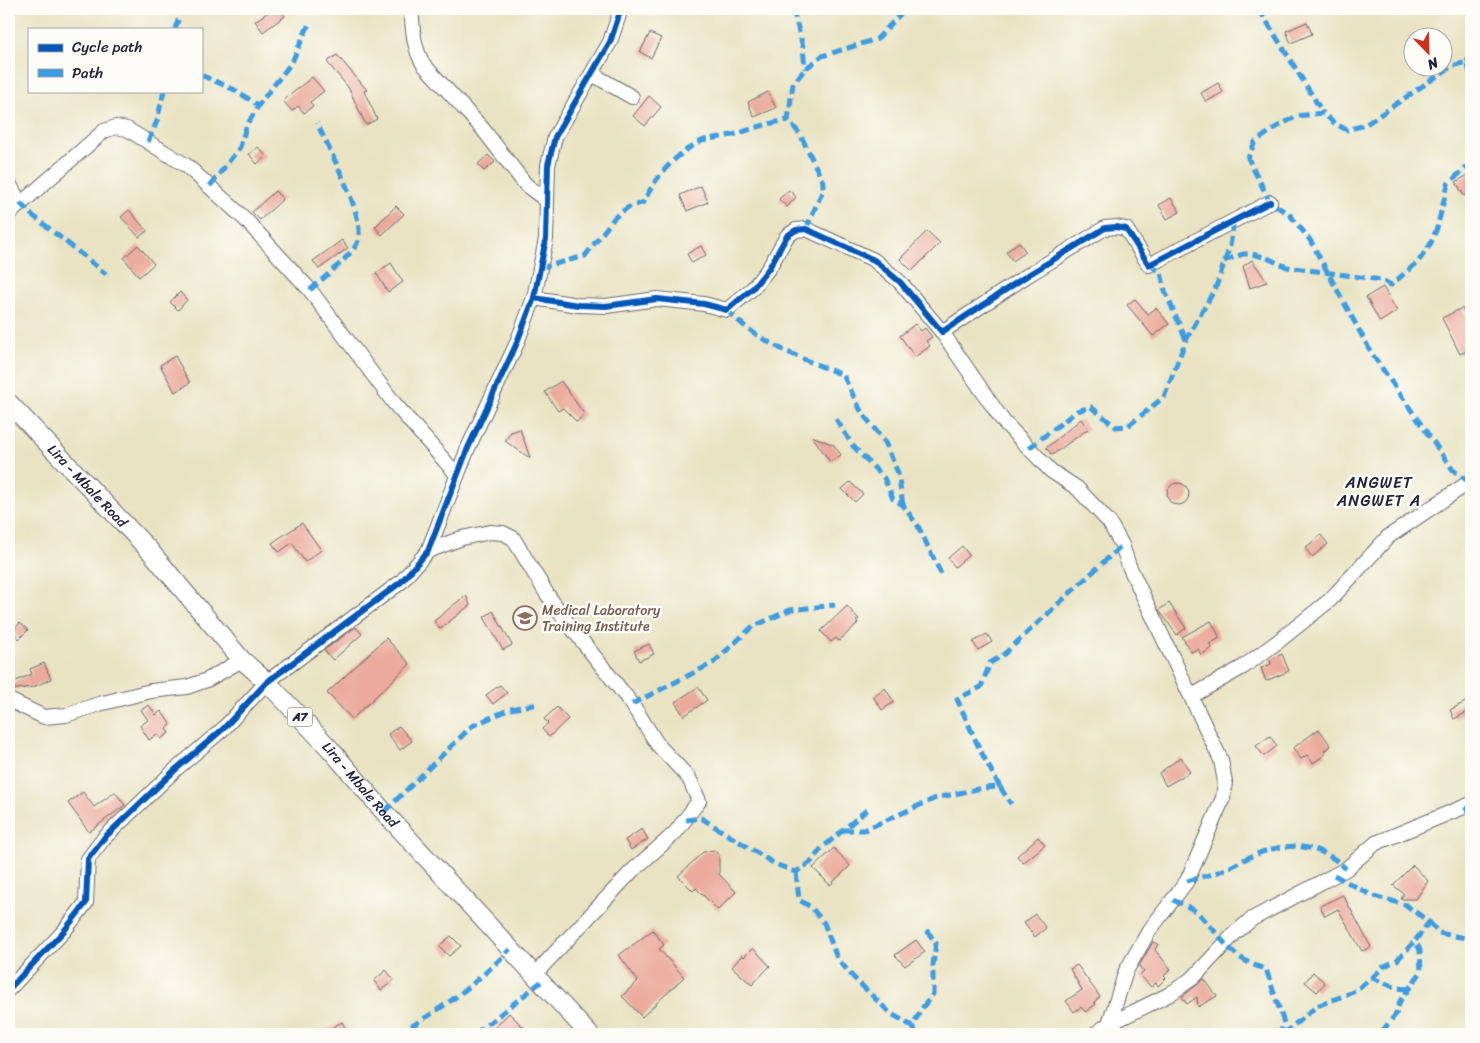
<svg xmlns="http://www.w3.org/2000/svg" width="1480" height="1043" font-family="Sriracha,sans-serif">
<rect width="100%" height="100%" fill="#fdfcf7"/>
<filter id="ink" filterUnits="userSpaceOnUse"><feTurbulence type="fractalNoise" baseFrequency=".02" numOctaves="2"/><feDisplacementMap in="SourceGraphic" scale="10" xChannelSelector="R" yChannelSelector="G"/><feConvolveMatrix kernelMatrix="1 2 1 2 8 2 1 2 1" color-interpolation-filters="sRGB"/></filter>
<filter id="wash" filterUnits="userSpaceOnUse"><feTurbulence type="fractalNoise" baseFrequency=".0096" numOctaves="4" result="noise"/><feDisplacementMap in="SourceGraphic" scale="20" xChannelSelector="R" yChannelSelector="G"/><feGaussianBlur stdDeviation="1.12" result="paint"/><feColorMatrix in="noise" values="0 0 0 0 0 0 0 0 0 0 0 0 0 0 0 0 0 1.4 0 .05"/><feComposite in="paint" operator="in"/></filter>
<g filter="url(#wash)">
<rect width="100%" height="100%" fill="#e9e3c3"/>
<g id="blocks">
<g fill="#ebaa9b">
<path d="M 273,9 L 279,9 L 285,16 L 263,32 L 255,21 Z"/>
<path d="M 1307,22 L 1312,34 L 1291,43 L 1286,31 Z"/>
<path d="M 650,33 L 661,38 L 651,58 L 640,52 Z"/>
<path d="M 337,55 L 367,90 L 364,91 L 377,119 L 366,125 L 348,87 L 327,62 Z"/>
<path d="M 312,77 L 324,91 L 310,102 L 313,106 L 304,113 L 298,106 L 292,111 L 283,101 Z"/>
<path d="M 1218,83 L 1223,92 L 1206,102 L 1201,93 Z"/>
<path d="M 768,92 L 776,108 L 754,117 L 748,102 Z"/>
<path d="M 649,96 L 661,107 L 645,126 L 633,116 Z"/>
<path d="M 258,147 L 266,156 L 257,164 L 249,154 Z"/>
<path d="M 488,155 L 495,162 L 484,171 L 478,164 Z"/>
<path d="M 1471,173 L 1471,191 L 1464,196 L 1456,182 Z"/>
<path d="M 701,186 L 708,202 L 687,211 L 680,195 Z"/>
<path d="M 789,190 L 796,197 L 787,207 L 779,199 Z"/>
<path d="M 275,191 L 283,199 L 260,220 L 252,212 Z"/>
<path d="M 1171,198 L 1180,212 L 1167,219 L 1159,205 Z"/>
<path d="M 396,206 L 404,214 L 382,235 L 375,227 Z"/>
<path d="M 129,210 L 147,231 L 139,237 L 121,217 Z"/>
<path d="M 927,231 L 940,243 L 912,271 L 900,259 Z"/>
<path d="M 342,240 L 348,248 L 319,269 L 313,261 Z"/>
<path d="M 1019,242 L 1026,252 L 1013,261 L 1006,252 Z"/>
<path d="M 138,245 L 154,264 L 139,277 L 124,258 Z"/>
<path d="M 701,246 L 706,255 L 692,263 L 687,254 Z"/>
<path d="M 1252,260 L 1267,282 L 1250,288 L 1243,266 Z"/>
<path d="M 391,263 L 403,282 L 388,292 L 376,273 Z"/>
<path d="M 1383,287 L 1397,311 L 1380,322 L 1366,297 Z"/>
<path d="M 180,292 L 187,300 L 178,310 L 170,302 Z"/>
<path d="M 1135,299 L 1148,314 L 1156,308 L 1169,324 L 1153,336 L 1127,305 Z"/>
<path d="M 1462,308 L 1466,317 L 1471,315 L 1471,349 L 1460,354 L 1442,318 Z"/>
<path d="M 915,324 L 921,331 L 925,328 L 932,337 L 926,341 L 930,346 L 915,357 L 900,336 Z"/>
<path d="M 175,356 L 190,383 L 175,392 L 160,365 Z"/>
<path d="M 561,381 L 584,414 L 577,422 L 563,408 L 558,411 L 545,392 Z"/>
<path d="M 1081,419 L 1088,429 L 1052,455 L 1046,448 Z"/>
<path d="M 520,429 L 530,458 L 505,441 L 511,432 Z"/>
<path d="M 812,436 L 834,445 L 841,455 L 830,462 Z"/>
<path d="M 850,482 L 863,494 L 855,502 L 842,489 Z"/>
<circle cx="1178" cy="494" r="11"/>
<path d="M 302,523 L 321,550 L 305,562 L 292,543 L 279,552 L 272,543 Z"/>
<path d="M 1321,535 L 1328,544 L 1312,557 L 1305,548 Z"/>
<path d="M 962,546 L 969,555 L 955,567 L 948,558 Z"/>
<path d="M 466,595 L 470,605 L 440,629 L 434,621 Z"/>
<path d="M 1169,603 L 1186,628 L 1177,635 L 1159,610 Z"/>
<path d="M 847,606 L 859,619 L 856,621 L 858,623 L 839,641 L 836,638 L 831,642 L 821,631 Z"/>
<path d="M 493,611 L 512,645 L 503,650 L 484,617 Z"/>
<path d="M 1211,621 L 1220,638 L 1209,644 L 1212,648 L 1201,655 L 1198,649 L 1191,652 L 1182,637 Z"/>
<path d="M 20,623 L 28,630 L 19,639 L 12,631 Z"/>
<path d="M 356,627 L 362,634 L 333,660 L 324,650 Z"/>
<path d="M 987,634 L 992,642 L 978,650 L 973,642 Z"/>
<path d="M 386,638 L 410,664 L 352,719 L 327,693 Z"/>
<path d="M 649,644 L 654,654 L 639,661 L 634,651 Z"/>
<path d="M 1282,654 L 1289,671 L 1266,681 L 1261,668 L 1271,664 L 1270,660 Z"/>
<path d="M 44,663 L 51,679 L 33,687 L 9,690 L 9,684 L 32,674 L 30,669 Z"/>
<path d="M 500,685 L 507,693 L 493,704 L 486,695 Z"/>
<path d="M 698,687 L 707,700 L 684,716 L 675,702 Z"/>
<path d="M 885,688 L 894,702 L 882,710 L 873,696 Z"/>
<path d="M 1471,699 L 1471,710 L 1454,719 L 1450,710 Z"/>
<path d="M 149,705 L 156,715 L 161,711 L 171,725 L 166,729 L 169,733 L 161,739 L 157,734 L 149,740 L 140,726 L 148,720 L 141,710 Z"/>
<path d="M 557,707 L 568,719 L 549,737 L 542,729 L 548,723 L 544,719 Z"/>
<path d="M 399,726 L 412,741 L 400,750 L 388,734 Z"/>
<path d="M 1319,729 L 1331,746 L 1324,751 L 1326,754 L 1313,763 L 1307,755 L 1301,759 L 1293,748 Z"/>
<path d="M 1270,736 L 1277,746 L 1264,756 L 1256,746 Z"/>
<path d="M 1181,757 L 1190,772 L 1166,786 L 1159,773 Z"/>
<path d="M 83,792 L 94,807 L 115,792 L 125,805 L 89,832 L 68,803 Z"/>
<path d="M 642,829 L 648,839 L 631,850 L 625,840 Z"/>
<path d="M 1038,837 L 1045,845 L 1023,863 L 1017,856 Z"/>
<path d="M 834,848 L 850,866 L 830,885 L 813,868 Z"/>
<path d="M 714,850 L 719,855 L 719,874 L 736,892 L 718,910 L 696,888 L 693,891 L 678,876 L 703,852 Z"/>
<path d="M 1413,865 L 1428,881 L 1416,899 L 1401,899 L 1404,894 L 1393,885 Z"/>
<path d="M 1343,895 L 1371,947 L 1362,951 L 1338,909 L 1325,916 L 1320,906 Z"/>
<path d="M 1035,914 L 1046,928 L 1035,937 L 1024,923 Z"/>
<path d="M 653,930 L 664,945 L 659,949 L 684,977 L 642,1017 L 622,996 L 638,981 L 619,955 Z"/>
<path d="M 451,936 L 461,946 L 449,956 L 439,946 Z"/>
<path d="M 916,940 L 925,952 L 905,966 L 895,955 Z"/>
<path d="M 1153,942 L 1158,944 L 1155,950 L 1171,969 L 1164,976 L 1166,978 L 1158,986 L 1156,983 L 1151,987 L 1140,975 L 1144,972 L 1139,966 Z"/>
<path d="M 753,948 L 770,966 L 752,985 L 732,967 L 742,955 L 744,957 Z"/>
<path d="M 1077,965 L 1100,997 L 1094,1002 L 1096,1004 L 1085,1012 L 1081,1007 L 1074,1012 L 1066,1001 L 1082,990 L 1070,969 Z"/>
<path d="M 386,970 L 394,980 L 381,990 L 374,981 Z"/>
<path d="M 1313,972 L 1325,983 L 1317,992 L 1305,982 Z"/>
<path d="M 1204,979 L 1217,996 L 1198,1007 L 1197,997 L 1187,1004 L 1182,997 Z"/>
<path d="M 509,1013 L 518,1022 L 531,1034 L 489,1034 Z"/>
<path d="M 342,1022 L 349,1034 L 320,1034 Z"/>
</g>
</g>
</g>
<g filter="url(#ink)">
<use href="#blocks" fill-opacity="0" stroke="#68666b" stroke-width="1"/>
<g fill="none" stroke-linecap="round" stroke-linejoin="round">
<g stroke="#68666b" stroke-width="16">
<g id="minor">
<path d="M 411,9 C 413,29 413,48 424,65 L 482,128 L 526,185 L 546,200"/>
<path d="M 592,74 L 632,97"/>
<path d="M 9,183 L 20,203"/>
<path d="M 9,214 L 104,131 L 116,127 L 127,129 L 187,166 L 245,219 L 310,290 L 394,403 L 457,475"/>
<path d="M 534,298 L 578,305 L 606,306 L 657,299 L 704,304 L 727,310 L 753,288 L 769,268 L 787,236 L 796,230 L 806,229 L 874,260 L 900,282 L 942,332 L 1028,275 L 1105,228 L 1116,227 L 1126,229 L 1149,265 L 1270,202"/>
<path d="M 942,332 L 1003,421 L 1051,471 L 1077,488 L 1109,522 L 1122,545 L 1129,566 L 1221,760 L 1225,782 L 1223,798 L 1187,881 L 1149,931 L 1126,971 L 1109,1024 L 1095,1034"/>
<path d="M 428,551 L 462,538 L 490,532 L 503,533 L 513,538 L 547,594 L 567,622 L 632,704 L 658,745 L 689,778 L 699,801 L 675,833 L 632,871 L 534,975"/>
<path d="M 1192,696 L 1243,667 L 1280,640 L 1330,600 L 1388,537 L 1471,481"/>
<path d="M 9,700 L 44,717 L 66,715 L 99,704 L 151,691 L 187,687 L 207,680 L 242,660"/>
<path d="M 9,989 L 64,931 L 86,903 L 88,859 L 104,838 L 175,770 L 223,729 L 267,682 L 401,582 L 428,551 L 468,448 L 516,345 L 534,298 L 546,239 L 548,165 L 555,137 L 610,42 L 621,9"/>
<path d="M 1111,1034 L 1109,1024 L 1170,994 L 1194,977 L 1235,933 L 1252,919 L 1346,869 L 1376,843 L 1471,804"/>
</g>
</g>
<g stroke="#68666b" stroke-width="20">
<g id="major">
<path id="s1" d="M 9,403 L 150,551 L 242,660 L 267,682 L 331,750 L 384,812 L 589,1034"/>
</g>
</g>
<use href="#minor" stroke="#fff" stroke-width="14"/>
<use href="#major" stroke="#fff" stroke-width="18"/>
<g stroke="#3c9ce2" stroke-width="5" stroke-dasharray="10 5" stroke-linecap="butt">
<path d="M 793,9 L 803,47 L 805,69"/>
<path d="M 1259,9 L 1323,113"/>
<path d="M 175,29 L 182,9"/>
<path d="M 1467,62 L 1471,51"/>
<path d="M 201,75 L 235,90 L 258,105"/>
<path d="M 148,142 L 157,121 L 164,91"/>
<path d="M 210,186 L 240,147 L 246,127 L 260,103 L 292,62 L 309,24"/>
<path d="M 20,203 L 31,214 L 106,274"/>
<path d="M 806,229 L 823,190 L 823,182 L 800,134 L 788,120 L 793,84 L 805,69 L 822,56 L 877,39 L 905,9"/>
<path d="M 1224,261 L 1243,254 L 1252,254 L 1267,258 L 1287,267 L 1382,280 L 1391,285 L 1418,262 L 1430,245 L 1437,228 L 1448,184 L 1471,163"/>
<path d="M 1149,265 L 1161,272 L 1165,291 L 1186,340"/>
<path d="M 540,268 L 585,256 L 614,218 L 627,208 L 644,202 C 654,178 677,152 702,141 C 709,138 726,137 736,134 C 755,128 768,123 788,120"/>
<path d="M 310,290 C 321,280 354,254 358,241 C 366,216 328,148 317,123"/>
<path d="M 727,310 C 759,344 801,358 843,375 L 862,413 L 885,442 L 898,473 L 903,505"/>
<path d="M 836,419 L 853,446 L 884,478 L 893,499 L 903,505 L 918,526 L 943,578"/>
<path d="M 1029,448 L 1077,411 L 1091,407 L 1116,427 L 1128,426 L 1164,397 L 1186,340 L 1216,287 L 1230,246 L 1234,220"/>
<path d="M 1469,482 L 1453,470 L 1372,354 L 1310,240 L 1290,215 L 1270,202 L 1248,158 L 1255,142 L 1275,128 L 1297,116 L 1323,113 L 1334,123 L 1347,130 L 1365,125 L 1452,66 L 1467,62 L 1471,77"/>
<path d="M 632,704 L 713,663 L 752,627 L 790,610 L 835,605"/>
<path d="M 1000,787 L 980,750 L 957,699 L 981,687 L 990,663 L 1002,656 L 1122,545"/>
<path d="M 1465,807 L 1471,814"/>
<path d="M 384,812 L 472,726 L 510,709 L 539,704"/>
<path d="M 686,820 L 701,818 L 775,864 L 796,872 L 811,862 L 821,849 L 869,808"/>
<path d="M 843,830 L 864,830 L 936,798 L 982,788 L 1000,787 L 1011,804"/>
<path d="M 796,872 L 799,900 L 811,907 L 824,923 L 837,958 L 853,977 L 890,1013 L 912,1026"/>
<path d="M 1334,875 L 1371,895 L 1406,905 L 1429,922 L 1415,941 L 1420,950 L 1421,972 L 1400,1001 L 1396,1014 L 1380,1034"/>
<path d="M 1187,881 C 1201,877 1215,874 1228,868 C 1236,865 1244,859 1252,856 C 1286,841 1319,842 1346,869"/>
<path d="M 1173,900 C 1181,904 1191,907 1198,913 C 1222,936 1230,960 1266,969 L 1284,1023 L 1280,1034"/>
<path d="M 1429,922 L 1439,933 L 1471,939"/>
<path d="M 1372,978 L 1383,967 L 1397,960 L 1415,941"/>
<path d="M 398,1034 C 439,1011 477,984 510,949"/>
<path d="M 475,1034 L 541,982"/>
<path d="M 917,1034 L 912,1026 L 923,1007 L 933,994 L 933,965 L 936,943 L 925,928"/>
<path d="M 1283,1034 L 1317,1006 L 1353,992 L 1372,978 L 1397,988 L 1409,989"/>
</g>
<g stroke="#fdfcf7" stroke-width="9">
<g id="cycleway">
<path d="M 534,298 L 578,305 L 606,306 L 657,299 L 704,304 L 727,310 L 753,288 L 769,268 L 787,236 L 796,230 L 806,229 L 874,260 L 900,282 L 942,332 L 1028,275 L 1105,228 L 1116,227 L 1126,229 L 1149,265 L 1270,202"/>
<path d="M 9,989 L 64,931 L 86,903 L 88,859 L 104,838 L 175,770 L 223,729 L 267,682 L 401,582 L 428,551 L 468,448 L 516,345 L 534,298 L 546,239 L 548,165 L 555,137 L 610,42 L 621,9"/>
</g>
</g>
<use href="#cycleway" stroke="#0057b8" stroke-width="6"/>
</g>
</g>
<defs>
<g id="school-ring" transform="scale(1.25)"><circle r="9.5" fill="#fdfcf7" stroke="#8d6e63" stroke-width="1.5"/><path d="M0-5L7-2L0 1L-7-2ZM-4 1L0 2.5L4 1V4Q0 6-4 4Z" fill="#8d6e63"/></g>
</defs>
<g fill-rule="evenodd">
<use href="#school-ring" x="525" y="618"/>
</g>
<g text-anchor="middle" stroke-width="5" stroke-linejoin="round" paint-order="stroke">
<rect fill="#fdfcf7" stroke="#646373" stroke-width="1" x="287.5" y="707.5" width="25" height="19" rx="4"/>
<g font-size="12" font-weight="bold" fill="#22223b">
<text x="300" y="721">A7</text>
</g>
<g font-size="14" fill="#22223b" stroke="#fdfcf7">
<text dy="5" stroke="none"><textPath href="#s1" startOffset="114">Lira - Mbale Road</textPath></text>
<text dy="5" stroke="none"><textPath href="#s1" startOffset="519">Lira - Mbale Road</textPath></text>
</g>
<g font-size="14" fill="#785e54" stroke="#fdfcf7" text-anchor="start">
<text x="542" y="615">Medical Laboratory<tspan x="542" dy="16">Training Institute</tspan></text>
</g>
<g font-size="16" letter-spacing="1" fill="#22223b" stroke="#fdfcf7">
<text x="1379" y="488">ANGWET<tspan x="1379" dy="18">ANGWET A</tspan></text>
</g>
</g>
<rect width="1480" height="1043" fill="none" stroke="#fdfcf7" stroke-width="30"/>
<rect x="28" y="28" width="175" height="65" fill="#fdfcf7" stroke="#a5a5ac"/>
<rect x="38" y="44" width="25" height="8" fill="#0057b8" stroke="#a5a5ac"/>
<text x="72" y="52" font-size="15" fill="#22223b">Cycle path</text>
<rect x="38" y="69" width="25" height="8" fill="#3c9ce2" stroke="#a5a5ac"/>
<text x="72" y="78" font-size="15" fill="#22223b">Path</text>
<g transform="translate(1428 52) rotate(157)"><circle r="24" fill="#fdfcf7" stroke="#a5a5ac"/>
<path d="M0-4L9 19L0 12L-9 19Z" fill="#c8321e"/>
<text y="-8" font-size="14" font-weight="bold" text-anchor="middle" fill="#22223b">N</text>
</g>
</svg>
